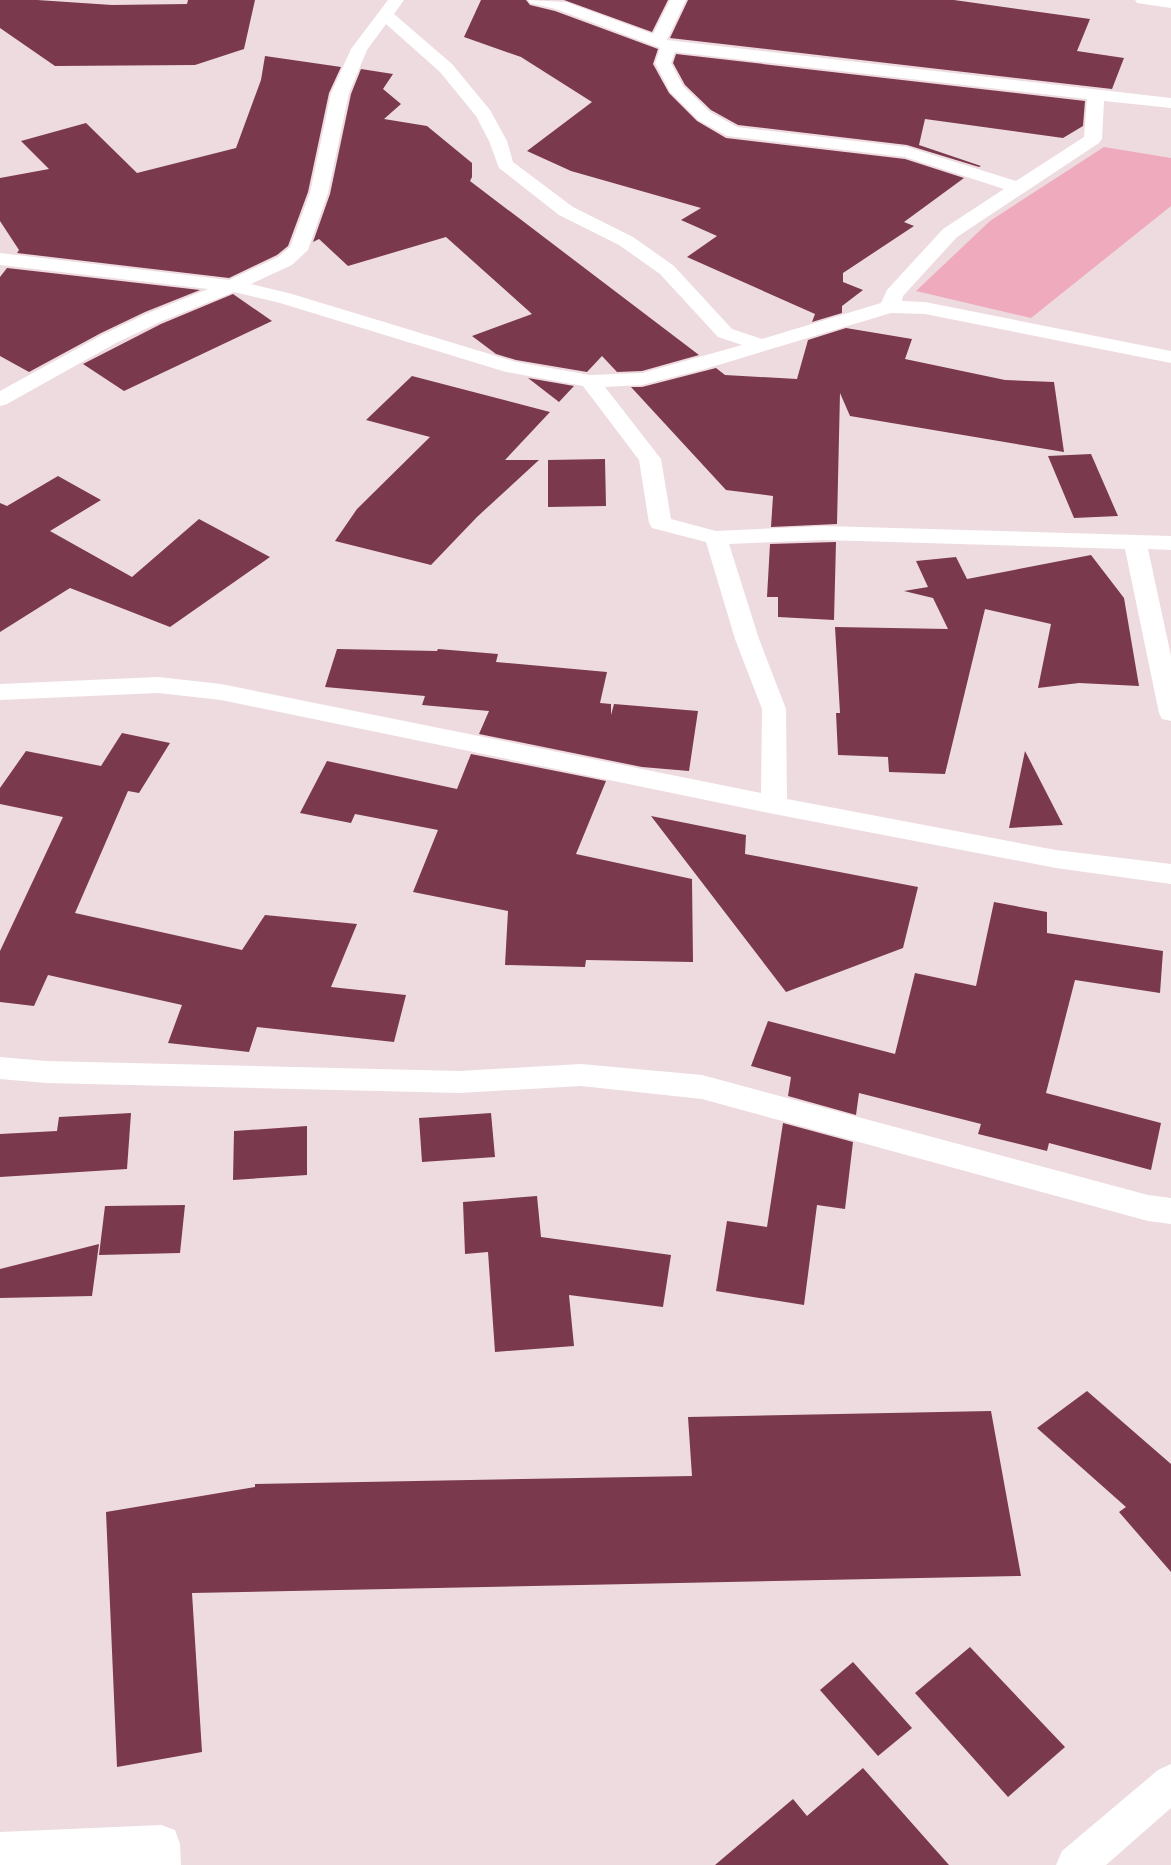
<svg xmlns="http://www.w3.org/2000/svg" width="1171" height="1865" font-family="'Sofia Sans Condensed',sans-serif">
<rect width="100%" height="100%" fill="#eedbdf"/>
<path fill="#efabbd" d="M 1104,147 L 1171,158 L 1171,206 L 1031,318 L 916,291 L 990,221 Z"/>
<g fill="#7a394d">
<path d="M 0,0 L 37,0 L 112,5 L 187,4 L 188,0 L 255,0 L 244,49 L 195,65 L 55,66 L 0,28 Z"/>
<path d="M 481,0 L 526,0 L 530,5 L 555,11 L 658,49 L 653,64 L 669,93 L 697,121 L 726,138 L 905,159 L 964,178 L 904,222 L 914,226 L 843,273 L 843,282 L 863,290 L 842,306 L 842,313 L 812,322 L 815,314 L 687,257 L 717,236 L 681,220 L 701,208 L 571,171 L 527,151 L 592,102 L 521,57 L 464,37 Z"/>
<path d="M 564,0 L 668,0 L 652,32 Z"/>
<path d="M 688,0 L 954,0 L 1090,19 L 1077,51 L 1124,58 L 1112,89 L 670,38 Z"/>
<path d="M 676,54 L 1085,101 L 1083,126 L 1063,138 L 925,119 L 919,145 L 981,166 L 979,167 L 907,145 L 738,125 L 711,110 L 685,85 L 673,63 Z"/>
<path d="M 265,56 L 341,67 L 329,93 L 308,192 L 288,246 L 277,255 L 229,278 L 17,253 L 19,250 L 0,221 L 0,178 L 49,169 L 21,141 L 86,123 L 137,173 L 236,148 L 261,80 Z"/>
<path d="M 361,69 L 393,74 L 383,89 L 401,104 L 384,119 L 427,126 L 472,163 L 472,177 L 470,181 L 699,355 L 642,371 L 617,372 L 602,356 L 587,372 L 516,360 L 496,354 L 472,336 L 532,314 L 446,237 L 348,266 L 319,239 L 313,242 L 330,194 L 351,94 Z"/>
<path d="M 7,268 L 200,290 L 145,312 L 101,333 L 29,372 L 0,356 L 0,277 Z"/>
<path d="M 233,294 L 272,321 L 124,391 L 83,364 L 161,324 Z"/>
<path d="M 846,328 L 912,339 L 905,359 L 1005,380 L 1054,382 L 1064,452 L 850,416 L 840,393 L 837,524 L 771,527 L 773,496 L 726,490 L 631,387 L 642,387 L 716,368 L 725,375 L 797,379 L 808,340 Z"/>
<path d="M 412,376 L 550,412 L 505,460 L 539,460 L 477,517 L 431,565 L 335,541 L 357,509 L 430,437 L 366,420 Z"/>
<path d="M 528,378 L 574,386 L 559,402 Z"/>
<path d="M 1091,454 L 1118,516 L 1074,518 L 1048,456 Z"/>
<path d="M 605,459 L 606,506 L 548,507 L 548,460 Z"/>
<path d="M 58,476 L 101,500 L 50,531 L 132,577 L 199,519 L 270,557 L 170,627 L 70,588 L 0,632 L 0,503 L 7,506 Z"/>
<path d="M 836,542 L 834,620 L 778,617 L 778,597 L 767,597 L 770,544 Z"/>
<path d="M 1091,555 L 1124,598 L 1139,686 L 1079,683 L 1038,688 L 1051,624 L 985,609 L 945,774 L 889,772 L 888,757 L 838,755 L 836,713 L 840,713 L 835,627 L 948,629 L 933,598 L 904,591 L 928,587 L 916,561 L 956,557 L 967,579 Z"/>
<path d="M 337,649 L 437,651 L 438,649 L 498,654 L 496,662 L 607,672 L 600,703 L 611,704 L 611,715 L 614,704 L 698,711 L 689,771 L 642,767 L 479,734 L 489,711 L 422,705 L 425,696 L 325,687 Z"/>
<path d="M 122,733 L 170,743 L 139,793 L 128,791 L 75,913 L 242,950 L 265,915 L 357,924 L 331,987 L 406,995 L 394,1042 L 257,1027 L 249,1052 L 168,1043 L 182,1005 L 48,975 L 34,1006 L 0,1002 L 0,951 L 63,817 L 0,804 L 0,788 L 26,751 L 101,766 Z"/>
<path d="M 1025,751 L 1063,825 L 1009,828 Z"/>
<path d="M 471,754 L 606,781 L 576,854 L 692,879 L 693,962 L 586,960 L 585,967 L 505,965 L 508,911 L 413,892 L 438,830 L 355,814 L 351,823 L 300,813 L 327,761 L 457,789 Z"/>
<path d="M 651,816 L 746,835 L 745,854 L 918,887 L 903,948 L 786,992 Z"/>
<path d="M 994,902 L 1047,912 L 1047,933 L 1163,951 L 1160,993 L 1075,980 L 1046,1093 L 1161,1123 L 1151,1170 L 1049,1143 L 1047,1151 L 978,1134 L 981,1124 L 859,1093 L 856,1115 L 788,1096 L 791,1077 L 751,1066 L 768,1021 L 895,1054 L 915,973 L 976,986 Z"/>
<path d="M 131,1113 L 127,1169 L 0,1177 L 0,1134 L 57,1131 L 59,1117 Z"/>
<path d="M 491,1113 L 495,1157 L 422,1162 L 419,1118 Z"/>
<path d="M 783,1123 L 853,1142 L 845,1209 L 817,1205 L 804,1305 L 716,1291 L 727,1221 L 767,1227 Z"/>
<path d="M 307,1126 L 307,1175 L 233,1180 L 234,1131 Z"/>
<path d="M 537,1196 L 541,1237 L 671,1255 L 663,1307 L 569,1295 L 574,1346 L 495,1352 L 488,1252 L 465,1254 L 463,1202 Z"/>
<path d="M 185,1205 L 180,1253 L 99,1255 L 105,1206 Z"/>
<path d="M 99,1244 L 92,1296 L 0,1298 L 0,1269 Z"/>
<path d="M 1087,1391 L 1171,1464 L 1171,1572 L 1119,1512 L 1126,1507 L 1037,1428 Z"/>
<path d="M 991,1411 L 1021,1576 L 192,1593 L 202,1752 L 117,1767 L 106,1512 L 255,1487 L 255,1484 L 692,1476 L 688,1417 Z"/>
<path d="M 970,1647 L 1065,1747 L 1008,1797 L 915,1693 Z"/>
<path d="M 853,1662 L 912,1728 L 878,1756 L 820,1690 Z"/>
<path d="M 863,1768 L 949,1865 L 715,1865 L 793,1799 L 807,1816 Z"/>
</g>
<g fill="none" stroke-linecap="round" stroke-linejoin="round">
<g fill="#fff" fill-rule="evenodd">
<path d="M 388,0 L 404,0 L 394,14 L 452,64 L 490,110 L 507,141 L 513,162 L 573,207 L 633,237 L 674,266 L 732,329 L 762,339 L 881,303 L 887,290 L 943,229 L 1004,189 L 905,157 L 727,136 L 698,120 L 670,92 L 655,63 L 660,48 L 556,9 L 530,3 L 528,0 L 566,2 L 653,34 L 670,0 L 686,0 L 667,40 L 1171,98 L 1171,108 L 1104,101 L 1102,139 L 1099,143 L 957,237 L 903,296 L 902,301 L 925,302 L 1171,351 L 1171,363 L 925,314 L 891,313 L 705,369 L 642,385 L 605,387 L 661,459 L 671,519 L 716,531 L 824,526 L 1171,536 L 1171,550 L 1148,549 L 1171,656 L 1171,721 L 1162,719 L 1159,713 L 1125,549 L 824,540 L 729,544 L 759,639 L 786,709 L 787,799 L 1056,850 L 1171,864 L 1171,884 L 1056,868 L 774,814 L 221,700 L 158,693 L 0,700 L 0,684 L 158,677 L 221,684 L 761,793 L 762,709 L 735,639 L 706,542 L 652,528 L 649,523 L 639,460 L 583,386 L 506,372 L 280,303 L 234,292 L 160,322 L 116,343 L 7,404 L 0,406 L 0,391 L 102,335 L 146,314 L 208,289 L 0,265 L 0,253 L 229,280 L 278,257 L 290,247 L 310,193 L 331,93 L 351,49 ZM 386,24 L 440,72 L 476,116 L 489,141 L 499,168 L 559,215 L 619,245 L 660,274 L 718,337 L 742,345 L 642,373 L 590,375 L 516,362 L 292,294 L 251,284 L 292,265 L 308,250 L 328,193 L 349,93 L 367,50 ZM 675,52 L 1087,99 L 1084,137 L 1016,181 L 907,147 L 737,127 L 710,112 L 683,86 L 671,63 Z"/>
<path d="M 1135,0 L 1171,0 L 1171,8 L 1137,3 Z"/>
<path d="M 0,1057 L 46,1061 L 460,1071 L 581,1064 L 702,1075 L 1148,1195 L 1171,1198 L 1171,1224 L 1148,1221 L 702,1099 L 581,1086 L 460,1093 L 46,1083 L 0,1079 Z"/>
<path d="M 161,1825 L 175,1830 L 180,1844 L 181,1865 L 0,1865 L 0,1832 Z"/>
</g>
<path fill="#fff" fill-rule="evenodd" d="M 1171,1764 L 1171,1808 L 1106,1865 L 1056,1865 L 1062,1851 L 1158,1770 Z"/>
</g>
</svg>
